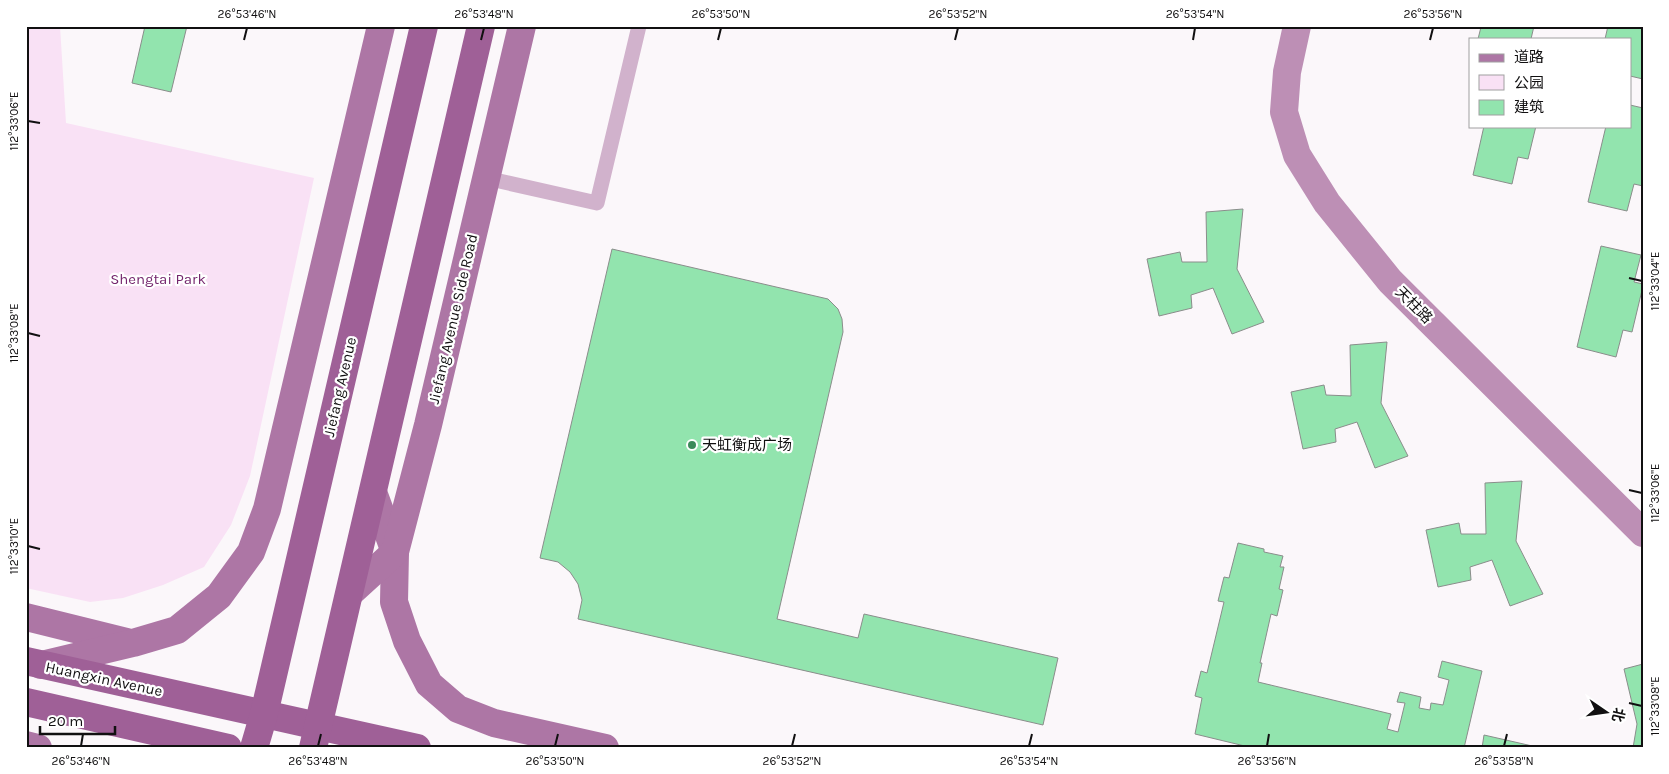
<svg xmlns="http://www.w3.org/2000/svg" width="1669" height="774" font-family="Karla,'Noto Sans SC',sans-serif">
<rect width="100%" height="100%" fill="#fbf7fa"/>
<path fill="#f9e1f5" d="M 26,26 L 60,26 L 66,123 L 314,178 L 250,476 L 231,525 L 204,567 L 163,585 L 123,598 L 90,602 L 26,588 Z"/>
<g fill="#92e4ae" stroke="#8a8d8b">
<path d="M 145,26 L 187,26 L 171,92 L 132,83 Z"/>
<path d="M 1479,26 L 1534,26 L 1531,39 L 1478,39 L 1481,27 Z"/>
<path d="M 1608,26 L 1643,26 L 1643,79 L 1630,76 L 1630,39 L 1605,39 Z"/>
<path d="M 1630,105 L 1643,108 L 1643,186 L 1634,184 L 1627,211 L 1588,202 L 1606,126 L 1630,126 Z"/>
<path d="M 1484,126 L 1536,126 L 1528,159 L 1518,157 L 1512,184 L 1473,175 Z"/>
<path d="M 1243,209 L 1237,269 L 1264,322 L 1232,334 L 1213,288 L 1191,295 L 1192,308 L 1159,316 L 1147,259 L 1180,252 L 1182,262 L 1207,262 L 1206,212 Z"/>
<path d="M 1601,246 L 1641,255 L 1634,282 L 1643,284 L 1643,286 L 1632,332 L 1623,330 L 1616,357 L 1577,347 Z"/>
<path d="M 612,249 L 828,299 L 838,309 L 842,319 L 843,332 L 777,619 L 858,638 L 864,614 L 1058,658 L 1043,725 L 578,619 L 582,600 L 578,584 L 570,572 L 558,562 L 540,558 Z"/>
<path d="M 1387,342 L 1381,403 L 1408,456 L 1375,468 L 1357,422 L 1335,429 L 1336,442 L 1303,449 L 1291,392 L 1324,385 L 1326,395 L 1351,396 L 1350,345 Z"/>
<path d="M 1522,481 L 1516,541 L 1543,594 L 1510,606 L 1492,560 L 1470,567 L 1471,580 L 1438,587 L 1426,530 L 1459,523 L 1461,534 L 1486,534 L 1485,483 Z"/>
<path d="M 1238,543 L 1264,549 L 1264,552 L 1283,556 L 1280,567 L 1284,567 L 1279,589 L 1283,590 L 1277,616 L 1271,614 L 1260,663 L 1262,663 L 1258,682 L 1391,714 L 1387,729 L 1398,732 L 1405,703 L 1397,702 L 1400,692 L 1421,697 L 1419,708 L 1430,710 L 1431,703 L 1443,705 L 1449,680 L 1438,677 L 1442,661 L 1482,671 L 1464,748 L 1253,748 L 1195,734 L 1202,698 L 1195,696 L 1201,671 L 1207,673 L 1224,602 L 1218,601 L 1224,577 L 1229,578 Z"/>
<path d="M 1643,664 L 1643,748 L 1633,748 L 1637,724 L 1624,669 Z"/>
<path d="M 1484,735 L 1541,748 L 1482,748 Z"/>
</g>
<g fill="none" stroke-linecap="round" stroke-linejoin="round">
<path stroke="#d1b2cc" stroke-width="15" d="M 486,178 L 597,203 L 639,26"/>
<path stroke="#bd8fb5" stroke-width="28" d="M 1297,26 L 1287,72 L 1284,112 L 1297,155 L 1327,203 L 1390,281 L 1643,533"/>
<g stroke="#ad76a5" stroke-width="28">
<path d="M 373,492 L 395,552 L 394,602 L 407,641 L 429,684 L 458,709 L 494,723 L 605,748"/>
<path d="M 350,593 L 395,552 L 428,425 L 522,26"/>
<path d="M 26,617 L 127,642"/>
<path d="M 41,665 L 133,643 L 177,630 L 219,596 L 251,552 L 267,509 L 381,26"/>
<path d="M 26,745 L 38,748"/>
</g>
<g stroke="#9f6097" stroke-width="28">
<path d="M 26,661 L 417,748"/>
<path d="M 26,702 L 228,748"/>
<path d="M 254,748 L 264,714 L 424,26"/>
<path d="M 313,748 L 481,26"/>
</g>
</g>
<path fill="none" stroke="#111011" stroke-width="2" d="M 244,40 L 247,28M 481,40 L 484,28M 718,40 L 721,28M 955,40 L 958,28M 1193,40 L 1195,28M 1430,40 L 1433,28M 28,121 L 40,123M 1629,278 L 1642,281M 28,333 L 40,336M 1629,490 L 1642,493M 28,546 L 40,549M 1629,703 L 1642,706M 81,746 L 83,734M 318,746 L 321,734M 555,746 L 558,734M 792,746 L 795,734M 1029,746 L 1032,734M 1267,746 L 1269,734M 1504,746 L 1507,734"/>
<circle fill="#3b8a5a" stroke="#fff" stroke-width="2" cx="692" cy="445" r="5"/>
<g text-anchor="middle" stroke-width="4.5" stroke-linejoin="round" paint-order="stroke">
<g font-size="15" fill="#74266d" stroke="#fff">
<text x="158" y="284">Shengtai Park</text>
</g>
<g font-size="15" fill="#111011" stroke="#fff">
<text transform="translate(1414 305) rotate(45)" y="5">天柱路</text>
<text transform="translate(453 319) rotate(-77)" y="5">Jiefang Avenue Side Road</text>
<text transform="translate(340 387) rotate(-77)" y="5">Jiefang Avenue</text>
<text transform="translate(104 679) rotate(12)" y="5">Huangxin Avenue</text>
</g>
<g font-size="15" fill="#111011" stroke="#fff" text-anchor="start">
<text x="702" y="450">天虹衡成广场</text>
</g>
</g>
<rect width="1669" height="774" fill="none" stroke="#ffffff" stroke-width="55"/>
<rect x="1469" y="38" width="162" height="90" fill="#ffffff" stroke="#a09fa0"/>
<rect x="1479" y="54" width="25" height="8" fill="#ad76a5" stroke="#a09fa0"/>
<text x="1514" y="62" font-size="15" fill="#111011">道路</text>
<rect x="1479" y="75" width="25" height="15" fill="#f9e1f5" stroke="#a09fa0"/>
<text x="1514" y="88" font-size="15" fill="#111011">公园</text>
<rect x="1479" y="100" width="25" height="15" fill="#92e4ae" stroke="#a09fa0"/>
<text x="1514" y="112" font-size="15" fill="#111011">建筑</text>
<g transform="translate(1606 712) rotate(103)" stroke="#ffffff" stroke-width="4" paint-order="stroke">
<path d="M0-4L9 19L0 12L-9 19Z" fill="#111011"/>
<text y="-8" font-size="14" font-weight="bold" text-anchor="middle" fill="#111011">北</text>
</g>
<path d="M40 726v8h75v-8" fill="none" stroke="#111011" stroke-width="2.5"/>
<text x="48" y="726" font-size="15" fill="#111011" stroke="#ffffff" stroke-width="4" paint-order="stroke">20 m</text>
<rect x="28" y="28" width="1614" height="718" fill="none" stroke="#111011" stroke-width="2"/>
<g font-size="12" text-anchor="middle" fill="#111011">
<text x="247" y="18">26°53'46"N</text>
<text x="484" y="18">26°53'48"N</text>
<text x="721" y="18">26°53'50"N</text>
<text x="958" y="18">26°53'52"N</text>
<text x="1195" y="18">26°53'54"N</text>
<text x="1433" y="18">26°53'56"N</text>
<text transform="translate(14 121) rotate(-90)" y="4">112°33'06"E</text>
<text transform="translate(1655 281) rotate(-90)" y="4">112°33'04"E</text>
<text transform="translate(14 333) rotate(-90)" y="4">112°33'08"E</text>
<text transform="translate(1655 493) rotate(-90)" y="4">112°33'06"E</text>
<text transform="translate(14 546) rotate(-90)" y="4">112°33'10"E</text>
<text transform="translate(1655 706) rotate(-90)" y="4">112°33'08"E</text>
<text x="81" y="765">26°53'46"N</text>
<text x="318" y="765">26°53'48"N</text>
<text x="555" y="765">26°53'50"N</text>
<text x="792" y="765">26°53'52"N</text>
<text x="1029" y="765">26°53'54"N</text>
<text x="1267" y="765">26°53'56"N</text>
<text x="1504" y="765">26°53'58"N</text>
</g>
</svg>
